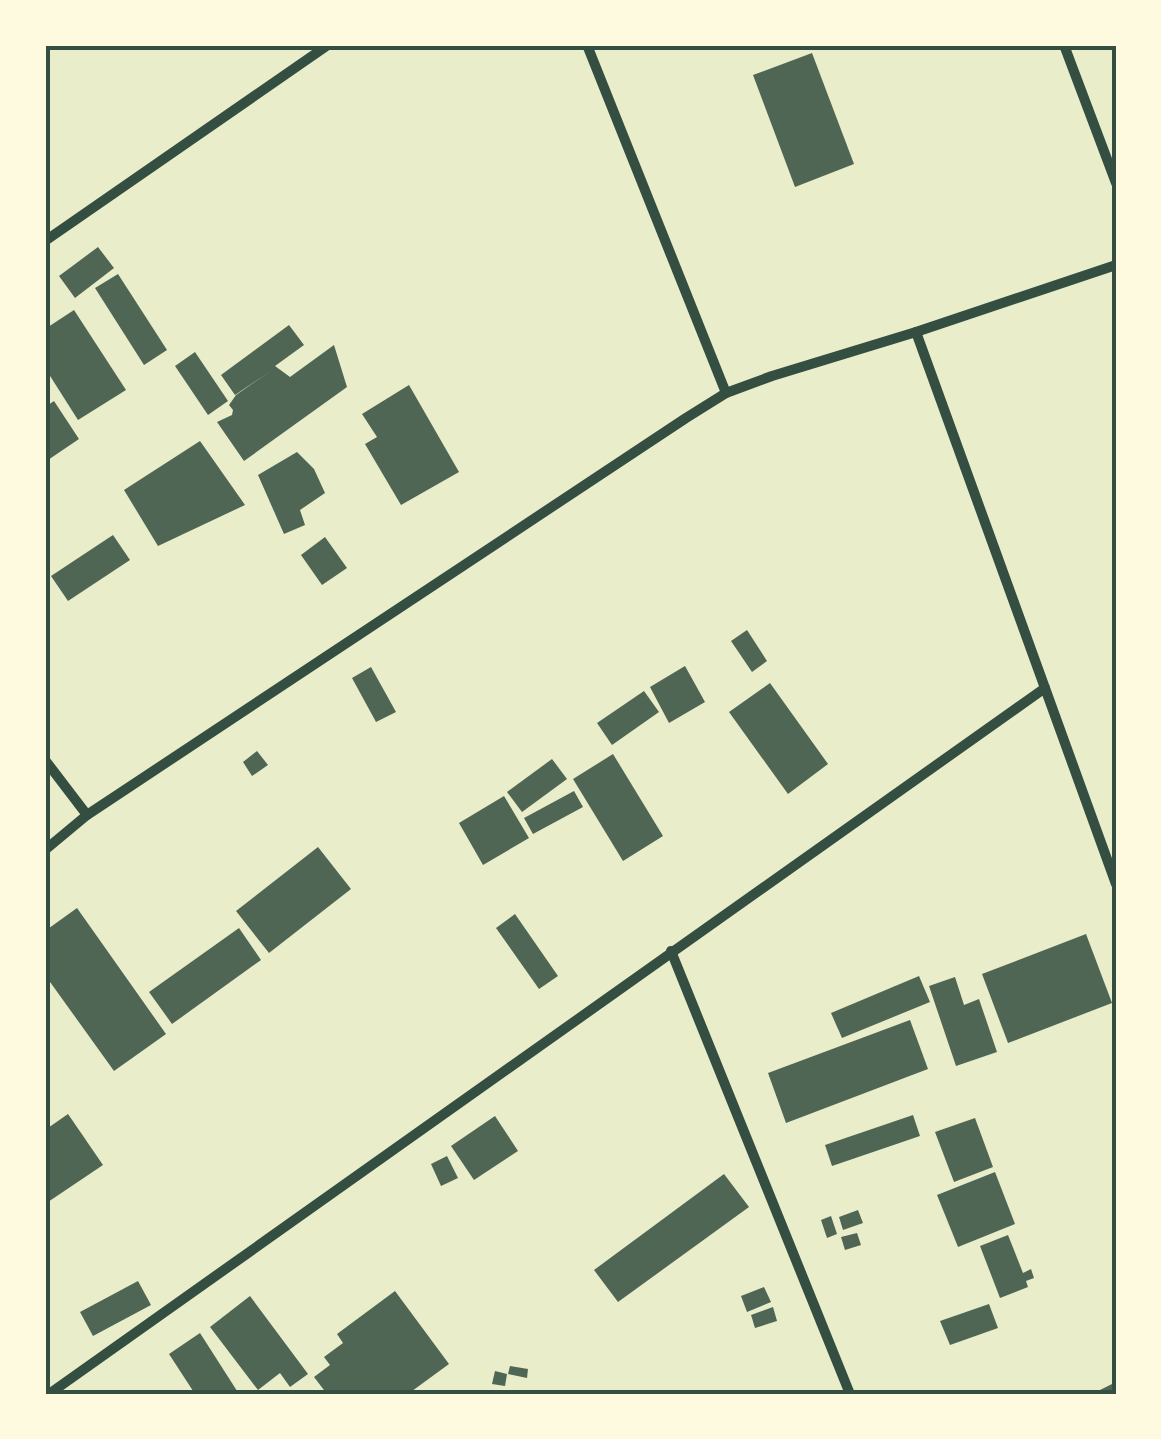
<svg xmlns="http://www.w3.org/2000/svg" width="1161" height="1439" font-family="Arial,sans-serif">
<rect width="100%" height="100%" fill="#e9edc9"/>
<g fill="#4f6655">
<path d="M 812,53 L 854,164 L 795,187 L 753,75 Z"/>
<path d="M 98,247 L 114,268 L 75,298 L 59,276 Z"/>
<path d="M 118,274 L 167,350 L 144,365 L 95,288 Z"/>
<path d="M 74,310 L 126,390 L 78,420 L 45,368 L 45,329 Z"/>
<path d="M 289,325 L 304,345 L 275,366 L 290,377 L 334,345 L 347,387 L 244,461 L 217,422 L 232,415 L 233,410 L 229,405 L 236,395 L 272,370 L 235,395 L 221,375 Z"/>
<path d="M 195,352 L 228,401 L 208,415 L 175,366 Z"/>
<path d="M 409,385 L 459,472 L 401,505 L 365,444 L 377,437 L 362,414 Z"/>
<path d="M 54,401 L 79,439 L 45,462 L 45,407 Z"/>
<path d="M 200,441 L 245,505 L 158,546 L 124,490 Z"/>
<path d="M 297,452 L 314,469 L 325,493 L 300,510 L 305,525 L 284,534 L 258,475 Z"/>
<path d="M 113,535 L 130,560 L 68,601 L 51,576 Z"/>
<path d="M 325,537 L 347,568 L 322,585 L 301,555 Z"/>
<path d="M 747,630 L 767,661 L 752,672 L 731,641 Z"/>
<path d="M 685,666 L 705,702 L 669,723 L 650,687 Z"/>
<path d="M 371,667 L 396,712 L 376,722 L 352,678 Z"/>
<path d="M 770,683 L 828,764 L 788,794 L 729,712 Z"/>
<path d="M 644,691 L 659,712 L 612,745 L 597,723 Z"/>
<path d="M 257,751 L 268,765 L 252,776 L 243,762 Z"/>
<path d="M 613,754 L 663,836 L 623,861 L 573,779 Z"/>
<path d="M 552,759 L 567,779 L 522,812 L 507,792 Z"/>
<path d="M 574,791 L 583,807 L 533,834 L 524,818 Z"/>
<path d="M 504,796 L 529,838 L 483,865 L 459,823 Z"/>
<path d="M 318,847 L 351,889 L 269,953 L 236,911 Z"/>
<path d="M 77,908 L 166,1034 L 114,1071 L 45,975 L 45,931 Z"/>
<path d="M 515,914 L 558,976 L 539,989 L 496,928 Z"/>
<path d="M 239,928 L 261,960 L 172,1024 L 149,992 Z"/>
<path d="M 1086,934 L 1112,1003 L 1008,1043 L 982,974 Z"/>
<path d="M 919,976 L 930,1002 L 842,1038 L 831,1013 Z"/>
<path d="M 955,977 L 964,1005 L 979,999 L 997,1052 L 956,1066 L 929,986 Z"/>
<path d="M 910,1020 L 928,1069 L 786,1123 L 768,1073 Z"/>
<path d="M 68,1114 L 103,1165 L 45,1204 L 45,1130 Z"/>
<path d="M 913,1115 L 920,1136 L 832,1166 L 825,1145 Z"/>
<path d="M 495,1116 L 518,1151 L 474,1180 L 451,1146 Z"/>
<path d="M 975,1118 L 993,1167 L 954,1182 L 935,1132 Z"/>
<path d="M 447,1156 L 458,1178 L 441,1186 L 431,1164 Z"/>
<path d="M 995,1172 L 1015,1224 L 958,1247 L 937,1195 Z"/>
<path d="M 724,1174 L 749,1207 L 618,1302 L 594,1270 Z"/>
<path d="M 858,1210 L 863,1223 L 843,1230 L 839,1217 Z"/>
<path d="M 831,1216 L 837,1234 L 827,1238 L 821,1220 Z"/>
<path d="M 857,1233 L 861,1245 L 845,1250 L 841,1237 Z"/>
<path d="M 1008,1235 L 1023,1273 L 1031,1269 L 1034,1278 L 1026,1281 L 1028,1287 L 1000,1298 L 980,1246 Z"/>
<path d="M 138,1281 L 151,1305 L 93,1336 L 80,1312 Z"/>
<path d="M 764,1287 L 771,1302 L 747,1312 L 741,1296 Z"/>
<path d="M 395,1291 L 449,1364 L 408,1394 L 327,1394 L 314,1377 L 330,1365 L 324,1357 L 343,1343 L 337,1334 Z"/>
<path d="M 250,1296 L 308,1374 L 290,1387 L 280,1373 L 258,1390 L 210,1327 Z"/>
<path d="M 989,1304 L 998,1328 L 950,1345 L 940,1321 Z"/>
<path d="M 773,1307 L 777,1321 L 755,1328 L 751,1315 Z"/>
<path d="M 200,1333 L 239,1394 L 195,1394 L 169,1354 Z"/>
<path d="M 510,1366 L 528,1369 L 527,1378 L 508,1374 Z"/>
<path d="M 495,1371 L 507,1374 L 505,1386 L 492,1384 Z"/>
<path d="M 1116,1382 L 1116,1394 L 1092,1394 Z"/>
</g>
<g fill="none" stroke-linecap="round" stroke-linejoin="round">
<g stroke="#344e41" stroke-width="10">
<path d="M 587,45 L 726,393"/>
<path d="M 1064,45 L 1116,183"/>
<path d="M 45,241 L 328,45"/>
<path d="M 916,332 L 1116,884"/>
<path d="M 45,760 L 87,815"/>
<path d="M 45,850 L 87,815 L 686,418 L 726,393 L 772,376 L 916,332 L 1116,265"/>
<path d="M 671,951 L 850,1394"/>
<path d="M 49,1394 L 1045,688"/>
</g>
</g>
<rect width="1161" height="1439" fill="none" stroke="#fefae0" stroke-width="95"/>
<rect x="48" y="48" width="1066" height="1344" fill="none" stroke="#344e41" stroke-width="4"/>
</svg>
